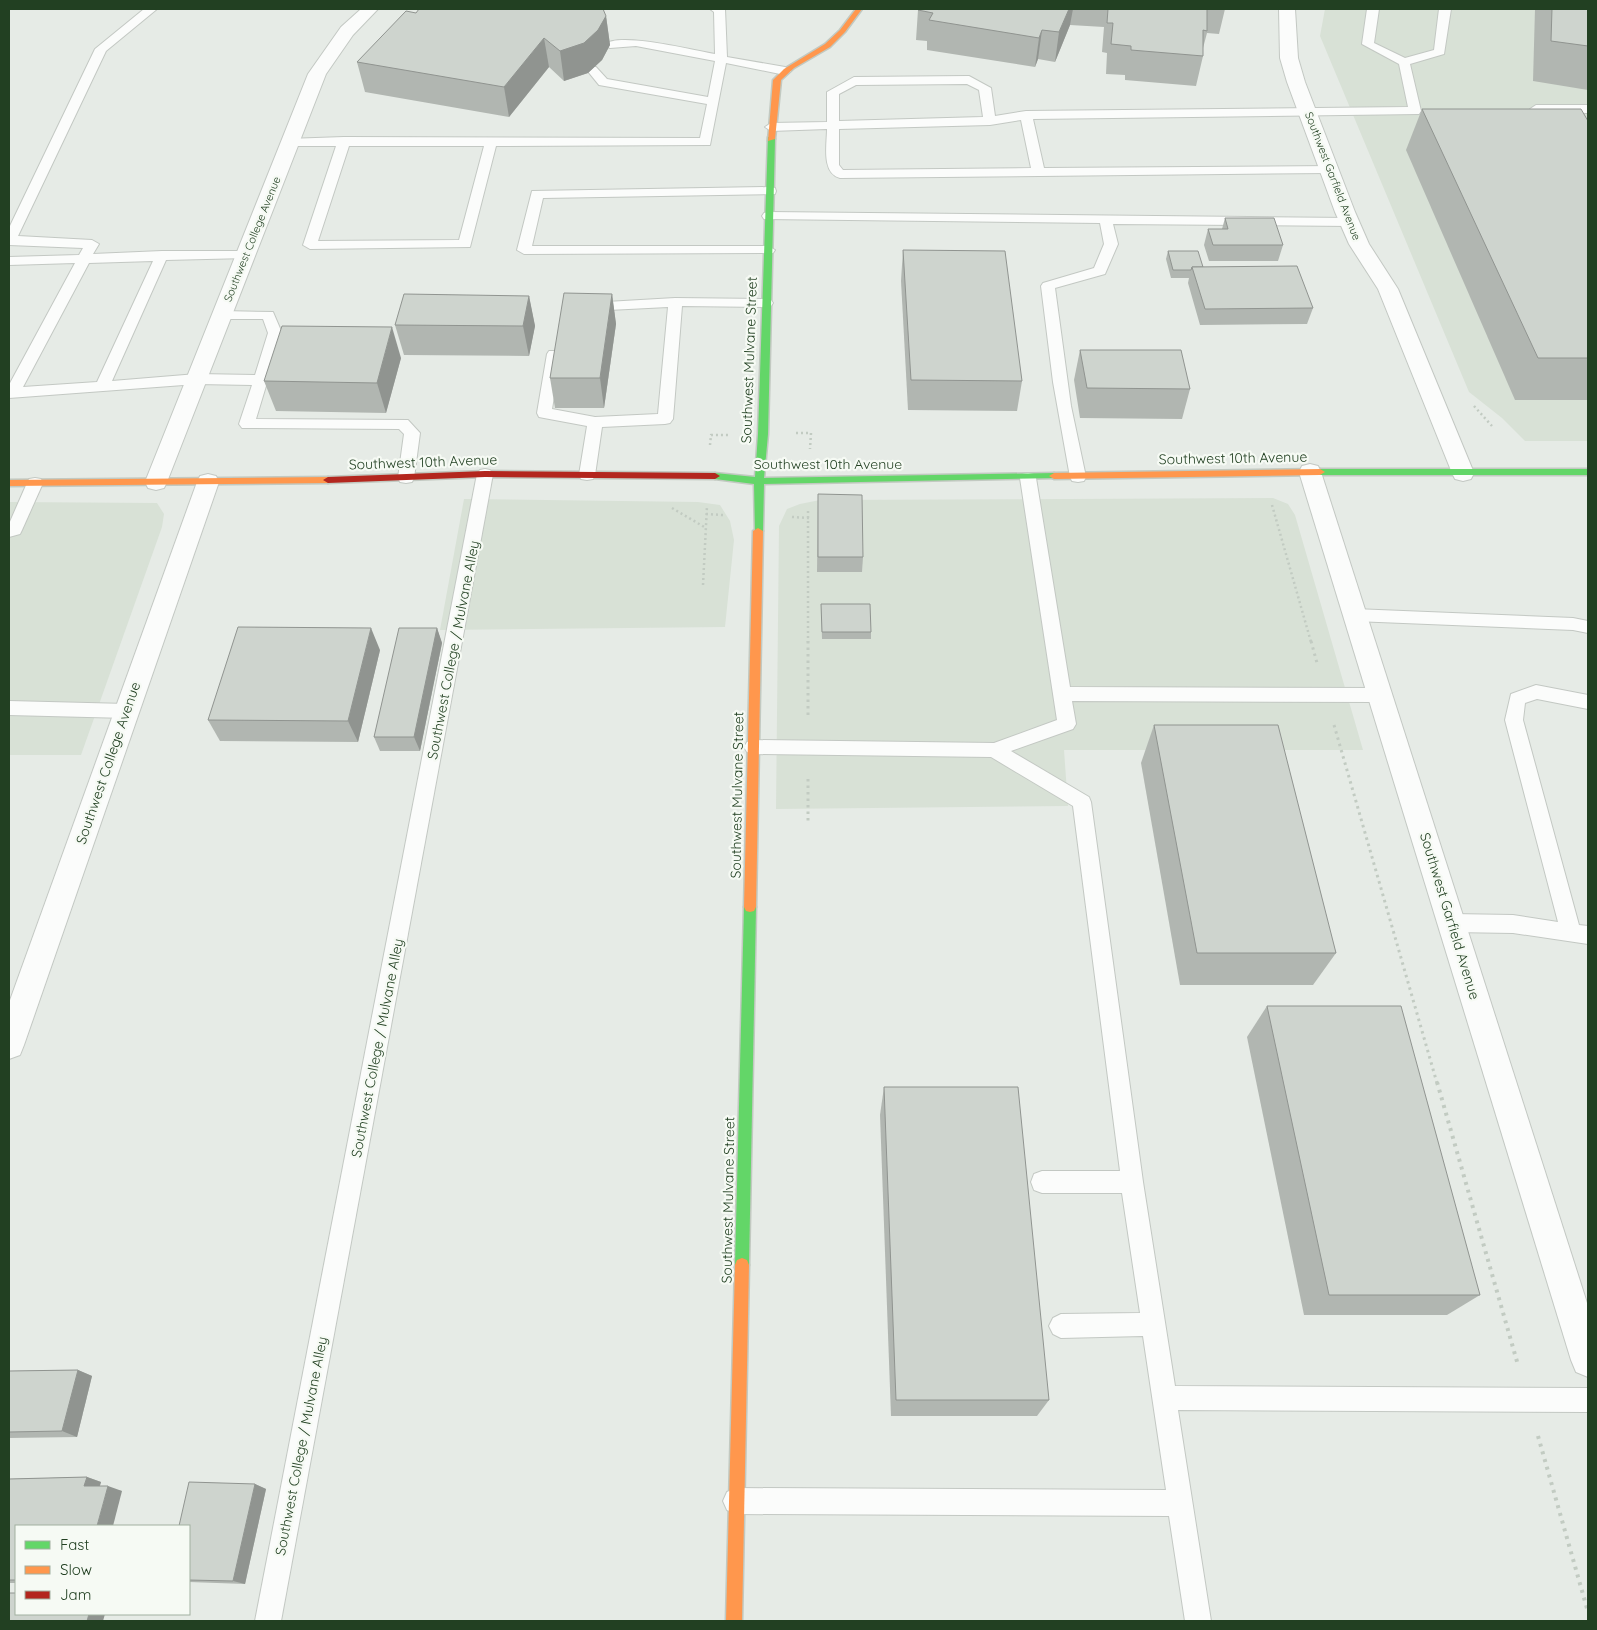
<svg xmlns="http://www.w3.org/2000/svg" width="1597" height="1630" font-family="Quicksand,sans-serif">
<rect width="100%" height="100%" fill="#e6ebe6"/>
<g fill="#d8e1d6">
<path d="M 1325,9 L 1588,9 L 1588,441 L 1525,441 L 1502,418 L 1469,392 L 1320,36 Z"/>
<path d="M 1273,498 L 1288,504 L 1295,515 L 1363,750 L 1064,750 L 1068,806 L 776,809 L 779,526 L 787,509 L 800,504 L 820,500 Z"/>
<path d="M 464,499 L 698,502 L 720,505 L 730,521 L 734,540 L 725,627 L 440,630 Z"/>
<path d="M 9,502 L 157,503 L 164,514 L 162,527 L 81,755 L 9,755 Z"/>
</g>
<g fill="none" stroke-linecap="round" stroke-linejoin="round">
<g stroke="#c3c8c3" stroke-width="2">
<g id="lane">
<path d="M 144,9 L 157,9 L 106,51 L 18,236 L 92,240 L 99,244 L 93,254 L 162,251 L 252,251 L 254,254 L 252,257 L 247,258 L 166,260 L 112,381 L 197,374 L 255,375 L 268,333 L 263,319 L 222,319 L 217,318 L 215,315 L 217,312 L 222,311 L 273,312 L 282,333 L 256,419 L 408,420 L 420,433 L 414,478 L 412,482 L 406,483 L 400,482 L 398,478 L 404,434 L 399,429 L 242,428 L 239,424 L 252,385 L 197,384 L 9,398 L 9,385 L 75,263 L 9,265 L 9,257 L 79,255 L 83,248 L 9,245 L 9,228 L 95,49 ZM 153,261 L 97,382 L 23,387 L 89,263 Z"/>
<path d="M 710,9 L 725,9 L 727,57 L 785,67 L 791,71 L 785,75 L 726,63 L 710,145 L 496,146 L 470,247 L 310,249 L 303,245 L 336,146 L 291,146 L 285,142 L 287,139 L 344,137 L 700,138 L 707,104 L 599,85 L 586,69 L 588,67 L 596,67 L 607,79 L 708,97 L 715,61 L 636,46 L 610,48 L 604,45 C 618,31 695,51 715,54 L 714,12 ZM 349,146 L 484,146 L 459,240 L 318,241 Z"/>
<path d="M 1367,9 L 1379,9 L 1374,43 L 1405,58 L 1434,50 L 1439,9 L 1451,9 L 1444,54 L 1410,64 L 1421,111 L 1419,114 L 1033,119 L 1044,168 L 1333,166 L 1335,169 L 1329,173 L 840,178 C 821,173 827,144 827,129 L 771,131 L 765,127 L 771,123 L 827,122 L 827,92 L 854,77 L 969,76 L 991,88 L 995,116 L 1026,111 L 1408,107 L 1399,64 L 1362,44 ZM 967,84 L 979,90 L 983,117 L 839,121 L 839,94 L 856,85 ZM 1021,120 L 1031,168 L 843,170 L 839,165 L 839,129 L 990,125 Z"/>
<path d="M 1536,105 L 1588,105 L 1588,113 L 1532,112 L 1530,109 Z"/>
<path d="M 770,187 L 775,188 L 776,191 L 775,194 L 543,198 L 532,246 L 768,246 L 775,250 L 773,253 L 524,254 L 517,250 L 532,191 Z"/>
<path d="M 769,212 L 1350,218 L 1357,222 L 1350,226 L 1113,224 L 1118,244 L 1105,274 L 1055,288 L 1071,406 L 1086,477 L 1084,481 L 1078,482 L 1072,481 L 1070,477 L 1053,382 L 1041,286 L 1043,283 L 1094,268 L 1104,244 L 1100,223 L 764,219 L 762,216 L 764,213 Z"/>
<path d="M 675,298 L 766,299 L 771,300 L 773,303 L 771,306 L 766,307 L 682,306 L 673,419 L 670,423 L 665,424 L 602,427 L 595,475 L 593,479 L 587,480 L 581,479 L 579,475 L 587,426 L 544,418 L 539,417 L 537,413 L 547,354 L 549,351 L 559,351 L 561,354 L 552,409 L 595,417 L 658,414 L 668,307 L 589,311 L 584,310 L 582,307 L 584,304 L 589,303 Z"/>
<path d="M 485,469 L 490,470 L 493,474 L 281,1621 L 255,1621 L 477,474 L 480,470 Z"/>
<path d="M 1028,473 L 1034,474 L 1036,478 L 1070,687 L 1380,688 L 1386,690 L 1389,695 L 1386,700 L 1380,702 L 1072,701 L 1076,724 L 1073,729 L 1011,751 L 1089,797 L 1091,802 L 1143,1182 L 1175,1386 L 1588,1388 L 1588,1412 L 1178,1410 L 1211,1621 L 1185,1621 L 1169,1516 L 736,1514 L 727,1510 L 723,1501 L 727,1492 L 736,1488 L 1166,1490 L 1143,1336 L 1061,1338 L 1053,1334 L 1049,1326 L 1053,1318 L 1061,1314 L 1140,1313 L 1122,1193 L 1042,1193 L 1034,1190 L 1031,1182 L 1034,1174 L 1042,1171 L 1120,1171 L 1073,806 L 991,757 L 753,754 L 747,752 L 744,747 L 747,742 L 753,740 L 994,743 L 1057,720 L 1020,478 L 1022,474 Z"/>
<path d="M 35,478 L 41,479 L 43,483 L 22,530 L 20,534 L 9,537 L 9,524 L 27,483 L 29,479 Z"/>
<path d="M 1354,609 L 1573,618 L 1588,621 L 1588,633 L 1573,630 L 1354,621 L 1348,619 L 1346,615 L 1348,611 Z"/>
<path d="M 1536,685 L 1588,695 L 1588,709 L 1537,699 L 1525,703 L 1523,720 L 1579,925 L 1588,926 L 1588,944 L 1513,933 L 1452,932 L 1445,929 L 1442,923 L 1445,917 L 1452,914 L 1513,915 L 1558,922 L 1505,720 L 1511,694 Z"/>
<path d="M 9,701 L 127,704 L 133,706 L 136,711 L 133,716 L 127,718 L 9,715 Z"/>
</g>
</g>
<g stroke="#c3c8c3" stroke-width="2">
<g id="street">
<path d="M 361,9 L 378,9 L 353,35 L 326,74 L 167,482 L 164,488 L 156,490 L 148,488 L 145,482 L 308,74 L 341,27 Z"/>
<path d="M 1279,9 L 1295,9 L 1298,58 L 1305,82 L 1355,212 L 1369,244 L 1398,289 L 1474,473 L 1471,479 L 1463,481 L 1455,479 L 1452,473 L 1378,289 L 1349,244 L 1335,212 L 1287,82 L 1280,58 Z"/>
<path d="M 1310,464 L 1318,466 L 1321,472 L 1588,1306 L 1588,1377 L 1576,1372 L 1571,1360 L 1299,472 L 1302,466 Z"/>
<path d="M 208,474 L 216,476 L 219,482 L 24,1045 L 20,1055 L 9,1059 L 9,1003 L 197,482 L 200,476 Z"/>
</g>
</g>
<g stroke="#c2c9c1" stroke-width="3">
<g id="fast">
<path d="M 768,137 L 775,139 L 768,434 L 764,478 L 1054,473 L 1059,476 L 1057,478 L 764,484 L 763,531 L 758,534 L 755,533 L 754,484 L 715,479 L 710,476 L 715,473 L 755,477 L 758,434 Z"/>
<path d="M 1320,469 L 1588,469 L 1588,475 L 1320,475 L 1315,472 Z"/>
<path d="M 750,902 L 754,903 L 756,907 L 749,1265 L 747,1270 L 742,1272 L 737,1270 L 735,1265 L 744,907 L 746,903 Z"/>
</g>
</g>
<g stroke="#c2c9c1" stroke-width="3">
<g id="slow">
<path d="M 856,9 L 862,9 L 845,32 L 830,47 L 794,68 L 781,80 L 775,139 L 768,141 L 773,80 L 784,69 L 825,44 L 840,30 Z"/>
<path d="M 1320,469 L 1325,472 L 1320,475 L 1054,479 L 1049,476 L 1054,473 Z"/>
<path d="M 328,477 L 333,480 L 328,483 L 9,486 L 9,480 Z"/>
<path d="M 758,528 L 763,531 L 756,907 L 754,911 L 750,912 L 746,911 L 744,907 L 753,531 Z"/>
<path d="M 742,1258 L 747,1260 L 749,1265 L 742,1621 L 726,1621 L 735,1265 L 737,1260 Z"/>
</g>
</g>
<g stroke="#c2c9c1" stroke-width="3">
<path id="jam" d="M 485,471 L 715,473 L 720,476 L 715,479 L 485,477 L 328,483 L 323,480 L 328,477 Z"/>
</g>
<g stroke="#c2cbc2" stroke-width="2.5" stroke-dasharray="2 3" stroke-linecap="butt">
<path d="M 1474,406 L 1492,426"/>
<path d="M 796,433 L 811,433 L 810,449"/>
<path d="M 710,445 L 711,435 L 728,435"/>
<path d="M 1272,505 L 1311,642"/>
<path d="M 672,508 L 706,528"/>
<path d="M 808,511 L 808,642"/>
<path d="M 706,514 L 723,515"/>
<path d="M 792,517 L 809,518"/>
<path d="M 703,585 L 707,506"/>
</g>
<g stroke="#c2cbc2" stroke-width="3" stroke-dasharray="2.5 4" stroke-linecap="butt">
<path d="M 808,641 L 808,717"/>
<path d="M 1311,641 L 1317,663"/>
<path d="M 1334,725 L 1437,1083"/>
<path d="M 808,779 L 808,823"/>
</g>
<g stroke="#c2cbc2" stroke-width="4" stroke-dasharray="3 5" stroke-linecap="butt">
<path d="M 1437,1082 L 1518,1365"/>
<path d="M 1538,1436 L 1588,1612"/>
</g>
<use href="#lane" fill="#fbfcfb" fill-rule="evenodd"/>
<use href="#street" fill="#fbfcfb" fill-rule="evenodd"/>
<use href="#fast" fill="#63d668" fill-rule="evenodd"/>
<use href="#slow" fill="#ff974d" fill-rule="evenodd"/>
<use href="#jam" fill="#b3261e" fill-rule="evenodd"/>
</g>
<g fill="#b1b6b1">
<path d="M 919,9 L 1225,9 L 1219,34 L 1207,33 L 1203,48 L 1203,56 L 1196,86 L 1125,80 L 1125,75 L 1106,74 L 1107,53 L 1102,52 L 1104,27 L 1070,25 L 1055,62 L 1038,59 L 1035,67 L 927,50 L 927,41 L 916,40 L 918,10 Z"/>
<path d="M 1535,9 L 1588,9 L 1588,90 L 1533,81 Z"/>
<path d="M 416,13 L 606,16 L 610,45 L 602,60 L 588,73 L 564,81 L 549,67 L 509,117 L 365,92 L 357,62 Z"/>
<path d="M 1422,109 L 1588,121 L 1588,400 L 1515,400 L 1406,150 Z"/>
<path d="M 1225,218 L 1283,245 L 1278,261 L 1209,261 L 1204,245 L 1208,229 L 1222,229 Z"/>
<path d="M 903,250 L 1022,381 L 1017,411 L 908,410 L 901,281 Z"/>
<path d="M 1168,251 L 1203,267 L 1313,308 L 1307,324 L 1200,325 L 1188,283 L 1189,278 L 1171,278 L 1166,259 Z"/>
<path d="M 612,294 L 616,324 L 604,408 L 555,408 L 550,378 Z"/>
<path d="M 529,296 L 535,326 L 529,356 L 404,355 L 395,325 Z"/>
<path d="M 1080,350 L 1190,389 L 1182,419 L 1080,418 L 1074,380 Z"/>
<path d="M 401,358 L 386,413 L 276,411 L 264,381 Z"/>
<path d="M 818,494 L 863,557 L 862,572 L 817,572 Z"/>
<path d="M 821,604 L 871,632 L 871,639 L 822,639 Z"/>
<path d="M 437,628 L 442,643 L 420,751 L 380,751 L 374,737 Z"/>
<path d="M 380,650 L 358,742 L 220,741 L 208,720 Z"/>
<path d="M 1154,725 L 1336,953 L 1313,985 L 1180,985 L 1141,763 Z"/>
<path d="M 1267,1006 L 1480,1295 L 1447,1315 L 1304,1315 L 1247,1037 Z"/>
<path d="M 884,1087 L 1049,1400 L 1037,1416 L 891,1416 L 880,1115 Z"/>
<path d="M 78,1370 L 92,1376 L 77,1437 L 9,1438 L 9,1371 Z"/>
<path d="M 87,1477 L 101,1482 L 100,1486 L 122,1491 L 16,1526 L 16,1583 L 9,1583 L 9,1479 Z"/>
<path d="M 255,1484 L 266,1489 L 245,1584 L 189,1582 L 189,1526 Z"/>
</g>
<g fill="#909490">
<path d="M 1069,9 L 1073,9 L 1070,25 L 1055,62 L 1059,32 Z"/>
<path d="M 606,16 L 610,45 L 602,60 L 588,73 L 564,81 L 560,51 Z"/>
<path d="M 1042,30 L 1038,59 L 1035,67 L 1039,38 Z"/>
<path d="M 544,38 L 549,67 L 509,117 L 504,87 Z"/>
<path d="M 612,294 L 616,324 L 604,408 L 600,378 Z"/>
<path d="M 529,296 L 535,326 L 529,356 L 523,326 Z"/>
<path d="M 392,327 L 401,358 L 386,413 L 377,383 Z"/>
<path d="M 371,628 L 380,650 L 358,742 L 348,721 Z"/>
<path d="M 437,628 L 442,643 L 420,751 L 414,737 Z"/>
<path d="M 78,1370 L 92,1376 L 77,1437 L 62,1431 Z"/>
<path d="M 87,1477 L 101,1482 L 98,1491 L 84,1486 Z"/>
<path d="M 255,1484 L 266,1489 L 245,1584 L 233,1581 Z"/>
<path d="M 108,1486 L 122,1491 L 113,1526 L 97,1526 Z"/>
<path d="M 89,1614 L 105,1614 L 103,1621 L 87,1621 Z"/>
</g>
<g fill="#ced4ce" stroke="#909490">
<path d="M 419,9 L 603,9 L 606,16 L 598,30 L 584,43 L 560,51 L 544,38 L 504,87 L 357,62 L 406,11 L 416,13 Z"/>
<path d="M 919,9 L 1069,9 L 1059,32 L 1042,30 L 1039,38 L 929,20 L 933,13 L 918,10 Z"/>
<path d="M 1108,9 L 1207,9 L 1207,31 L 1203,30 L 1203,56 L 1131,50 L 1131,46 L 1111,44 L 1113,23 L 1107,23 Z"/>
<path d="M 1552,9 L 1588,9 L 1588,46 L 1551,41 Z"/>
<path d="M 1422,109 L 1581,109 L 1588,121 L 1588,358 L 1538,358 Z"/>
<path d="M 1225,218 L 1274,218 L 1283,245 L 1213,245 L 1208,229 L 1228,229 Z"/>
<path d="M 903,250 L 1005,251 L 1022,381 L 911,380 Z"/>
<path d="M 1168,251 L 1198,251 L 1203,267 L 1192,267 L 1191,270 L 1173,270 Z"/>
<path d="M 1297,266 L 1313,308 L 1205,309 L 1192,267 Z"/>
<path d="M 564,293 L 612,294 L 600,378 L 550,378 Z"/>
<path d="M 404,294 L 529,296 L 523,326 L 395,325 Z"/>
<path d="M 282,326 L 392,327 L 377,383 L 264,381 Z"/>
<path d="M 1080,350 L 1181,350 L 1190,389 L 1087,388 Z"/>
<path d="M 818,494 L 862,495 L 863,557 L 818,557 Z"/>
<path d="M 821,604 L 870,604 L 871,632 L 822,632 Z"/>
<path d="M 238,627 L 371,628 L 348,721 L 208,720 Z"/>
<path d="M 399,628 L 437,628 L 414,737 L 374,737 Z"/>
<path d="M 1154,725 L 1278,725 L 1336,953 L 1197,953 Z"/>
<path d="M 1267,1006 L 1401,1006 L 1480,1295 L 1329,1295 Z"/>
<path d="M 884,1087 L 1018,1087 L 1049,1400 L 896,1400 Z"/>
<path d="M 78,1370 L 62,1431 L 9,1432 L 9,1371 Z"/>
<path d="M 87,1477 L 84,1486 L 108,1486 L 97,1526 L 16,1526 L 16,1580 L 9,1580 L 9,1479 Z"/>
<path d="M 189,1482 L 255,1484 L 233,1581 L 189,1580 L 189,1526 L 179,1526 Z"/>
<path d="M 9,1593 L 16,1593 L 16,1614 L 89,1614 L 87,1621 L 9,1621 Z"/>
</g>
<g text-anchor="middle" stroke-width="4.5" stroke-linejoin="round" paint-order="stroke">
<g font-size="11" fill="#224022" stroke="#f6faf4">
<text transform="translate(1333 176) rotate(69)" y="4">Southwest Garfield Avenue</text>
<text transform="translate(252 239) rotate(-68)" y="4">Southwest College Avenue</text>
</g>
<g font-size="14" fill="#224022" stroke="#f6faf4">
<text transform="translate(749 360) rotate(-88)" y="5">Southwest Mulvane Street</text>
<text transform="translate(1233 458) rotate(-1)" y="5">Southwest 10th Avenue</text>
<text transform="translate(423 462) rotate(-2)" y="5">Southwest 10th Avenue</text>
<text x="828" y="469">Southwest 10th Avenue</text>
<text transform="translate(453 650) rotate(-79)" y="5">Southwest College / Mulvane Alley</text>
<text transform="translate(108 763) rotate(-71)" y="5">Southwest College Avenue</text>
<text transform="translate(737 795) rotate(-89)" y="5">Southwest Mulvane Street</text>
<text transform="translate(1450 916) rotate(73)" y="5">Southwest Garfield Avenue</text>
<text transform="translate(377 1048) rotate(-79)" y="5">Southwest College / Mulvane Alley</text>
<text transform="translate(728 1200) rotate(-89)" y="5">Southwest Mulvane Street</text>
<text transform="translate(301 1446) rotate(-79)" y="5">Southwest College / Mulvane Alley</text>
</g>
</g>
<rect width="1597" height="1630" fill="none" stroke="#224022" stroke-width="20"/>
<rect x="15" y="1525" width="175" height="90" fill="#f6faf4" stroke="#a1b0a0"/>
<rect x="25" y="1541" width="25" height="8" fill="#63d668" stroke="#a1b0a0"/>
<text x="60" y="1550" font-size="15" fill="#224022">Fast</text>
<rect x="25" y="1566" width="25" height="8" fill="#ff974d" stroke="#a1b0a0"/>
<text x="60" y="1575" font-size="15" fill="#224022">Slow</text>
<rect x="25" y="1591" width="25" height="8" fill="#b3261e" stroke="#a1b0a0"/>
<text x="60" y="1600" font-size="15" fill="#224022">Jam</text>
</svg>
